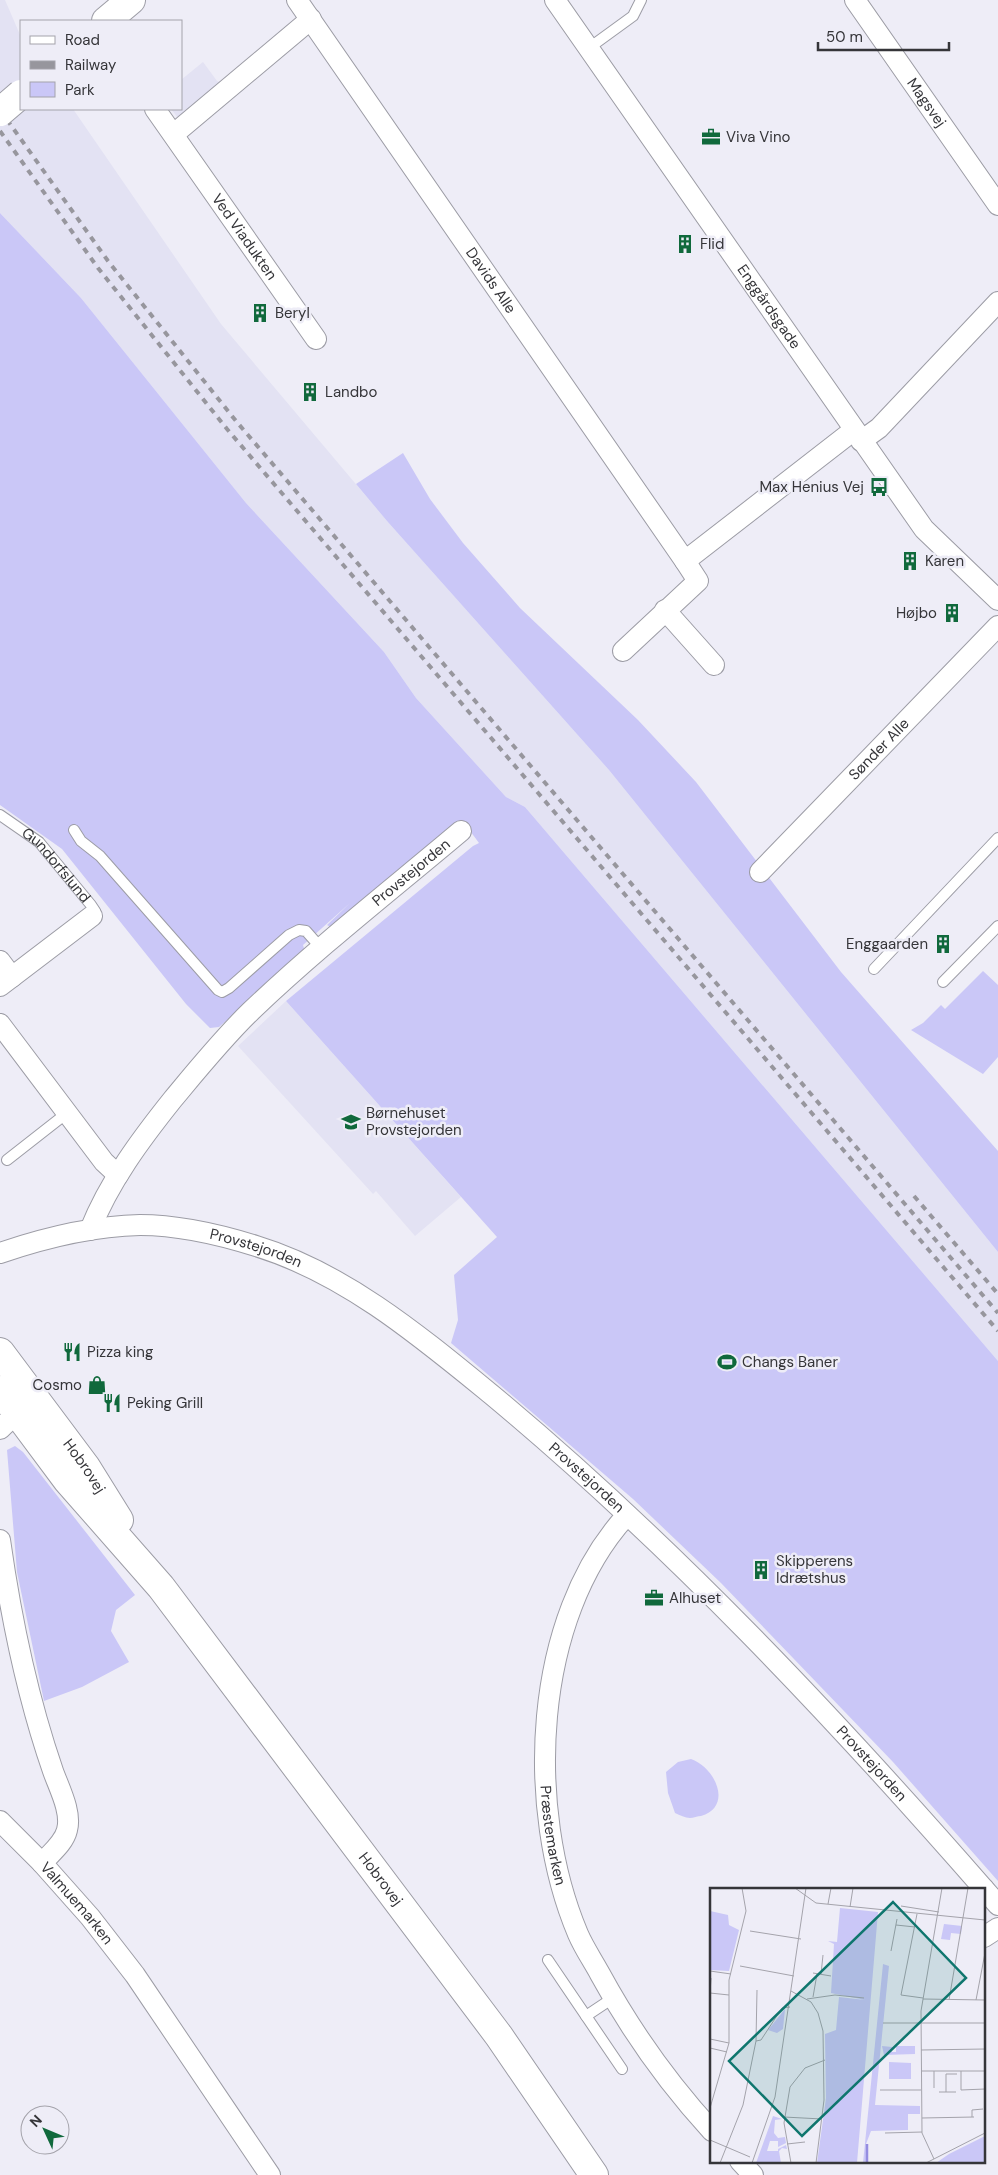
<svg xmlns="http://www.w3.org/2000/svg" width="998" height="2175" font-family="'DM Sans',sans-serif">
<rect width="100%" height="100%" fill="#eeedf7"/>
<g fill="#e3e2f3">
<path d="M 0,0 L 5,0 L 21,37 L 21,109 L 73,109 L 221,324 L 387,521 L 609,770 L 998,1252 L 998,1361 L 525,807 L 506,797 L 416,698 L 384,652 L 246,503 L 81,298 L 0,213 Z"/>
<path d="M 203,62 L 217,81 L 227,85 L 182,123 L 171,109 L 181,109 L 181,80 Z"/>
<path d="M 286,1001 L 461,1197 L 415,1236 L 376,1191 L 373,1194 L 238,1046 Z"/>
</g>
<g fill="#cac7f7">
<path d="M 0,213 L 81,298 L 246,503 L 384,652 L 416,698 L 506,797 L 525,807 L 998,1361 L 998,1881 L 893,1762 L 721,1583 L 633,1499 L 451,1343 L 458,1320 L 454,1275 L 497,1237 L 286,1001 L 473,846 L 479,843 L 465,824 L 334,929 L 327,925 L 350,903 L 303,945 L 305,952 L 219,1027 L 210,1028 L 186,1004 L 62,849 L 0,805 Z"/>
<path d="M 403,453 L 430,499 L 463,543 L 520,608 L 638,720 L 696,782 L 841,972 L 998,1151 L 998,1252 L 609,770 L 387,521 L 356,484 Z"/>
<path d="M 983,971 L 998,985 L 998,1057 L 983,1074 L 911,1030 L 923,1023 L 941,1005 L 945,1009 Z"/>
<path d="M 15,1446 L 23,1452 L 135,1595 L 116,1610 L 111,1631 L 129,1662 L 82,1687 L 44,1701 L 17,1572 L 7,1450 Z"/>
<path d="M 691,1759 C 716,1768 733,1807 701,1816 C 698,1816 693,1818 690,1818 C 685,1818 680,1815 675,1813 L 668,1793 L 666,1772 L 678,1762 Z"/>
</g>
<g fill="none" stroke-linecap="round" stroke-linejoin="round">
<g stroke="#9c9ca5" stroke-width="12">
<g id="lane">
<path d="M 589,48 L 633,16 L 641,0"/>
<path id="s1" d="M 0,815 L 39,842 L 91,905 L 95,911 L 92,916"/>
<path d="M 74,830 L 81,841 L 100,856 L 218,990 L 222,992 L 229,988 L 289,935 L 299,930 L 306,931 L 321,948"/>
<path d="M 874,969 L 998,838"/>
<path d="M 943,982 L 998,926"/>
<path d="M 7,1160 L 67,1113"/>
<path d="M 548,1960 L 622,2069"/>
<path d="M 586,2016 L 613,1998"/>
</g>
</g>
<g stroke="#9c9ca5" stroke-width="22">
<g id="street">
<path id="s2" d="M 297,0 L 685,561 L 854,430"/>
<path id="s3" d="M 555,0 L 924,529 L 998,600"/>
<path id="s4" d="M 855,0 L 998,205"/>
<path id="s5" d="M 155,109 L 316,339"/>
<path d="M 174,134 L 311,19"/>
<path d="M 861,441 L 879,428 L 998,302"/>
<path d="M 665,610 L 714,665"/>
<path d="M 623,651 L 698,581 L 685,561"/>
<path id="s6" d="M 760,872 L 998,626"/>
<path d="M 0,961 L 12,977"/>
<path d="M 0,986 L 92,916"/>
<path d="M 0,1024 L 104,1162 L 118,1175"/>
<path id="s7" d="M 90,1230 C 109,1182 141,1139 173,1099 C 198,1069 223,1038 251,1011 C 318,947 391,890 461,831"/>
<path id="s8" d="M 0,1253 C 44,1238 93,1226 140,1225 C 177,1225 221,1235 256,1246 C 345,1273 421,1337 492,1395 C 671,1544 831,1714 984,1889"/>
<path d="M 0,1429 L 26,1404"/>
<path id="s9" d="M 627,1515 C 532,1618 525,1809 578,1934 C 584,1948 593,1961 600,1974 C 631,2031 668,2083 712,2131"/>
<path id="s10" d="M 0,1540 C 11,1618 27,1696 53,1771 C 59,1788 72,1812 67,1830 C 64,1843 51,1853 42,1863 L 90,1917 L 135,1975 L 270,2175"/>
<path d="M 0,1821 L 42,1863"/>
<path d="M 984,1889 L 998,1905"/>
<path d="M 984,1937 L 998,1928"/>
<path d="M 740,2161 L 753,2175"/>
</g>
</g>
<g stroke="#9c9ca5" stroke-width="30">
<g id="secondary">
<path d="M 106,21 L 131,0"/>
<path id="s11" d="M 0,1352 L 86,1467 L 119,1520"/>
<path id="s12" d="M 0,1390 L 67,1480 L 161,1587 L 499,2036 L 594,2175"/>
</g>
</g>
<use href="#lane" stroke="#fff" stroke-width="10"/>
<use href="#street" stroke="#fff" stroke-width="20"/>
<use href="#secondary" stroke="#fff" stroke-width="28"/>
<g stroke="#97969d" stroke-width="4" stroke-dasharray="6 6" stroke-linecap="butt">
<path d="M 0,110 L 108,261 L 236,421 L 998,1313"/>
<path d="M 0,131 L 98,268 L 227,429 L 998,1331"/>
<path d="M 914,1196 L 998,1294"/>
</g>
<g stroke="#9c9ca5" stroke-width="30" stroke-linecap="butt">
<path id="secondary-bridge" d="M 0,112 L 21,94"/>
</g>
<use href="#secondary-bridge" stroke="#fff" stroke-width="28"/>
</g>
<defs>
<g id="office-bare" transform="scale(1.5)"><path d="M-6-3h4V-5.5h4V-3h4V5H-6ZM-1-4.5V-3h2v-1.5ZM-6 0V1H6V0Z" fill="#10693c" stroke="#eeedf7" stroke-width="2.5" paint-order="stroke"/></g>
<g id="building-bare" transform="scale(1.5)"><path d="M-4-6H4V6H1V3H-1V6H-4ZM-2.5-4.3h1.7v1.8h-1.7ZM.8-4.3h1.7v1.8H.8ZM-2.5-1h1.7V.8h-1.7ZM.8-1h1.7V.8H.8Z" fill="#10693c" stroke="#eeedf7" stroke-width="2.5" paint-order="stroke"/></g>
<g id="bus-bare" transform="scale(1.5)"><path d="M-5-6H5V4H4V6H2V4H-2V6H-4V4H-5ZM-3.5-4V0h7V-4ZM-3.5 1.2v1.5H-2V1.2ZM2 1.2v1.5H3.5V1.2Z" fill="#10693c" stroke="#eeedf7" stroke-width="2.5" paint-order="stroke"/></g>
<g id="school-bare" transform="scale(1.5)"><path d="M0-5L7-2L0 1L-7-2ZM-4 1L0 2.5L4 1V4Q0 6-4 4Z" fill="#10693c" stroke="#eeedf7" stroke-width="2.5" paint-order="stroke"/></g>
<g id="restaurant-bare" transform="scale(1.5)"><path d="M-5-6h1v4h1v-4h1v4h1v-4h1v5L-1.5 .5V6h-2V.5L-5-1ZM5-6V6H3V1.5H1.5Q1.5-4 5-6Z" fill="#10693c" stroke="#eeedf7" stroke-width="2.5" paint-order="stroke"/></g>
<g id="stadium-bare" transform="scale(1.5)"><path d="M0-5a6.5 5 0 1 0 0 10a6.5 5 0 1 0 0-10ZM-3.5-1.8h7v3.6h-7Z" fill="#10693c" stroke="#eeedf7" stroke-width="2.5" paint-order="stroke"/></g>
<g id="shop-bare" transform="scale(1.5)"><path d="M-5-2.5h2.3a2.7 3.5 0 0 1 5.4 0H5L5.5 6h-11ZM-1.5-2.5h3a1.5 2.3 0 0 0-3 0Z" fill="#10693c" stroke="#eeedf7" stroke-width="2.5" paint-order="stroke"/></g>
</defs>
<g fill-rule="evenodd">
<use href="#office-bare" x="711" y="137"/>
<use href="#building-bare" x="685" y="244"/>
<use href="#building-bare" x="260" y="313"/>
<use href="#building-bare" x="310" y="392"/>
<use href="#bus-bare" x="879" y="487"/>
<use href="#building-bare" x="910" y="561"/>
<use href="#building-bare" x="952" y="613"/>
<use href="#building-bare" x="943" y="944"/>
<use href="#school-bare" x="351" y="1122"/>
<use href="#restaurant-bare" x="72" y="1352"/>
<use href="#stadium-bare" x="727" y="1362"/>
<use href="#shop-bare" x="97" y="1385"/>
<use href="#restaurant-bare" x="112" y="1403"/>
<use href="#building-bare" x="761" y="1570"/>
<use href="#office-bare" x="654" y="1598"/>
</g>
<g text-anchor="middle" stroke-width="5" stroke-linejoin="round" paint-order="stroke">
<g font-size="15" fill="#353539" stroke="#eeedf7">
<text dy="5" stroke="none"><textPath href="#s4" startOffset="125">Magsvej</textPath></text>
<text dy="5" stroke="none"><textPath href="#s5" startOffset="156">Ved Viadukten</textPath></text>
<text dy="5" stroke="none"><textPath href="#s2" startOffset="341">Davids Alle</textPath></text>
<text dy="5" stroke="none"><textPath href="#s3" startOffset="374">Enggårdsgade</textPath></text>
<text dy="5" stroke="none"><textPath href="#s6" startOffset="171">Sønder Alle</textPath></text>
<text dy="5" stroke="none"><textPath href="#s1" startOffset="76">Gundorfslund</textPath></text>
<text dy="5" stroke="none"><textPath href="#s7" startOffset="485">Provstejorden</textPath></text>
<text dy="5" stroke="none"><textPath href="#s8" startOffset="262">Provstejorden</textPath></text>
<text dy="5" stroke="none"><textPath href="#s11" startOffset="142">Hobrovej</textPath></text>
<text dy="5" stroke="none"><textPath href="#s8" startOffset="668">Provstejorden</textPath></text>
<text dy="5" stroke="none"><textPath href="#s8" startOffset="1072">Provstejorden</textPath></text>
<text dy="5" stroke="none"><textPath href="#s9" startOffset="340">Præstemarken</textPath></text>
<text dy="5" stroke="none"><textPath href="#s12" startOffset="620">Hobrovej</textPath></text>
<text dy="5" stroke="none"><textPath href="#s10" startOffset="394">Valmuemarken</textPath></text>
</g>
<g font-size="15" fill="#353539" stroke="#eeedf7" text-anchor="start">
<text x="726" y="142">Viva Vino</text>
<text x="700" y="249">Flid</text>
<text x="275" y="318">Beryl</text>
<text x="325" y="397">Landbo</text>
<text x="864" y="492" text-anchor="end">Max Henius Vej</text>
<text x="925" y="566">Karen</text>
<text x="937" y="618" text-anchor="end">Højbo</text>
<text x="928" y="949" text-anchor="end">Enggaarden</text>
<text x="366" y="1118">Børnehuset<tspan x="366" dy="17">Provstejorden</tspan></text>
<text x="87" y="1357">Pizza king</text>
<text x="742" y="1367">Changs Baner</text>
<text x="82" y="1390" text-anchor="end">Cosmo</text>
<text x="127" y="1408">Peking Grill</text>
<text x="776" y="1566">Skipperens<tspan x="776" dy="17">Idrætshus</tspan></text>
<text x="669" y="1603">Alhuset</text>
</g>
</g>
<g transform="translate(710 1888)">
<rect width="275" height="275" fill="#eeedf7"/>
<path d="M 130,20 L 168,24 L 147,275 L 107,275 L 116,210 L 115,146 L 126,142 L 129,109 L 155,112 L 121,105 L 124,56 L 118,53 L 127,54 ZM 0,23 L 18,27 L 19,37 L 29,42 L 19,83 L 0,82 ZM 234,36 L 252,38 L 251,46 L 241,45 L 240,52 L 231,51 ZM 173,76 L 179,78 L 165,217 L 210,218 L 210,226 L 198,226 L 198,242 L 161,243 L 156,256 L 158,275 L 153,275 ZM 75,121 L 73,141 L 67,145 L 58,142 ZM 172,158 L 182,159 L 182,164 L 186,164 L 186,158 L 205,158 L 205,166 L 174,167 ZM 179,174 L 201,175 L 201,191 L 179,191 ZM 63,228 L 72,231 L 65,232 L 64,245 L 68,250 L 75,249 L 76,255 L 68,259 L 68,253 L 60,253 L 57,263 L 68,263 L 68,261 L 76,257 L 77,261 L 72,260 L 69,263 L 71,275 L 46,275 ZM 275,248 L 275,275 L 226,275 L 239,266 Z" fill="#cac7f7"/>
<path fill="none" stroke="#958de0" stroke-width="2.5" d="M 157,256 L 157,275"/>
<path fill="none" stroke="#a4a3ab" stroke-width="1" d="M 85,0 L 106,15 L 275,32M 118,16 L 121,0M 191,18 L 229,24M 140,19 L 143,0M 207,26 L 191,107 L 213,110M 186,37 L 205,39M 40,43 L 91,51M 181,63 L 187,31M 30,78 L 84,88M 0,83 L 21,86M 103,85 L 121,88M 111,86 L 113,67M 81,103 L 101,114 L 108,125 L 113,143 L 114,212 L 106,275M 0,105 L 19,107M 0,106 L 1,90M 103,109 L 107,86M 97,111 L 125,107 L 154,110M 213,111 L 275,112M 239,112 L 258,0M 266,112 L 275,65M 173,135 L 275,135M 0,151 L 19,155M 46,153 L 47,102M 0,160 L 17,164M 211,162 L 275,161M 211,183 L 275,183M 224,183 L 224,200M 251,183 L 251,202 L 275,201M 170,202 L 211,202M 229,204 L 246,204M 236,204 L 236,186 L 247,186M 0,220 L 19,155 L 19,92 L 36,23 L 32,0M 74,229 L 112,231M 262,229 L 262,222 L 273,221M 212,230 L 264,229M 175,245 L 212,244M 0,252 L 40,269M 77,256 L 95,254M 224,271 L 212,245 L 211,123 L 232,0M 10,275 L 33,217 L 46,153 L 51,152 L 72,120 L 80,119M 42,275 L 65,209 L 96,0M 81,275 L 74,235 L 80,199 L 95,180 L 115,172M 216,275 L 275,245"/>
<path fill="#0f766e" fill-opacity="0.15" stroke="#0f766e" stroke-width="2.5" d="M 183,14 L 256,90 L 92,248 L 19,173 Z"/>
<rect width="275" height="275" fill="none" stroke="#353539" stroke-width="2.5"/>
</g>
<rect x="20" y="20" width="162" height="90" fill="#eeedf7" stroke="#a4a3ab"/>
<rect x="30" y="36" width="25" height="8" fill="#ffffff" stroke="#a4a3ab"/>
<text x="65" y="45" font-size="15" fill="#353539">Road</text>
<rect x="30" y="61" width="25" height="8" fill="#97969d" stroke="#a4a3ab"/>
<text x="65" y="70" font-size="15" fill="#353539">Railway</text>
<rect x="30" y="82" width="25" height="15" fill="#cac7f7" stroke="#a4a3ab"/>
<text x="65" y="95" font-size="15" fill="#353539">Park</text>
<g transform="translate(45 2130) rotate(314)"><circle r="24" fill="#eeedf7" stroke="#a4a3ab"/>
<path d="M0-4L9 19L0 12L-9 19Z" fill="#10693c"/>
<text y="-8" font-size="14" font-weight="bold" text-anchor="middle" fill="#353539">N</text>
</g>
<path d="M818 42v8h131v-8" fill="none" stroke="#353539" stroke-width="2.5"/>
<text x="826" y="42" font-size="15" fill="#353539" stroke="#eeedf7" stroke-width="4" paint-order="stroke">50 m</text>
</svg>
